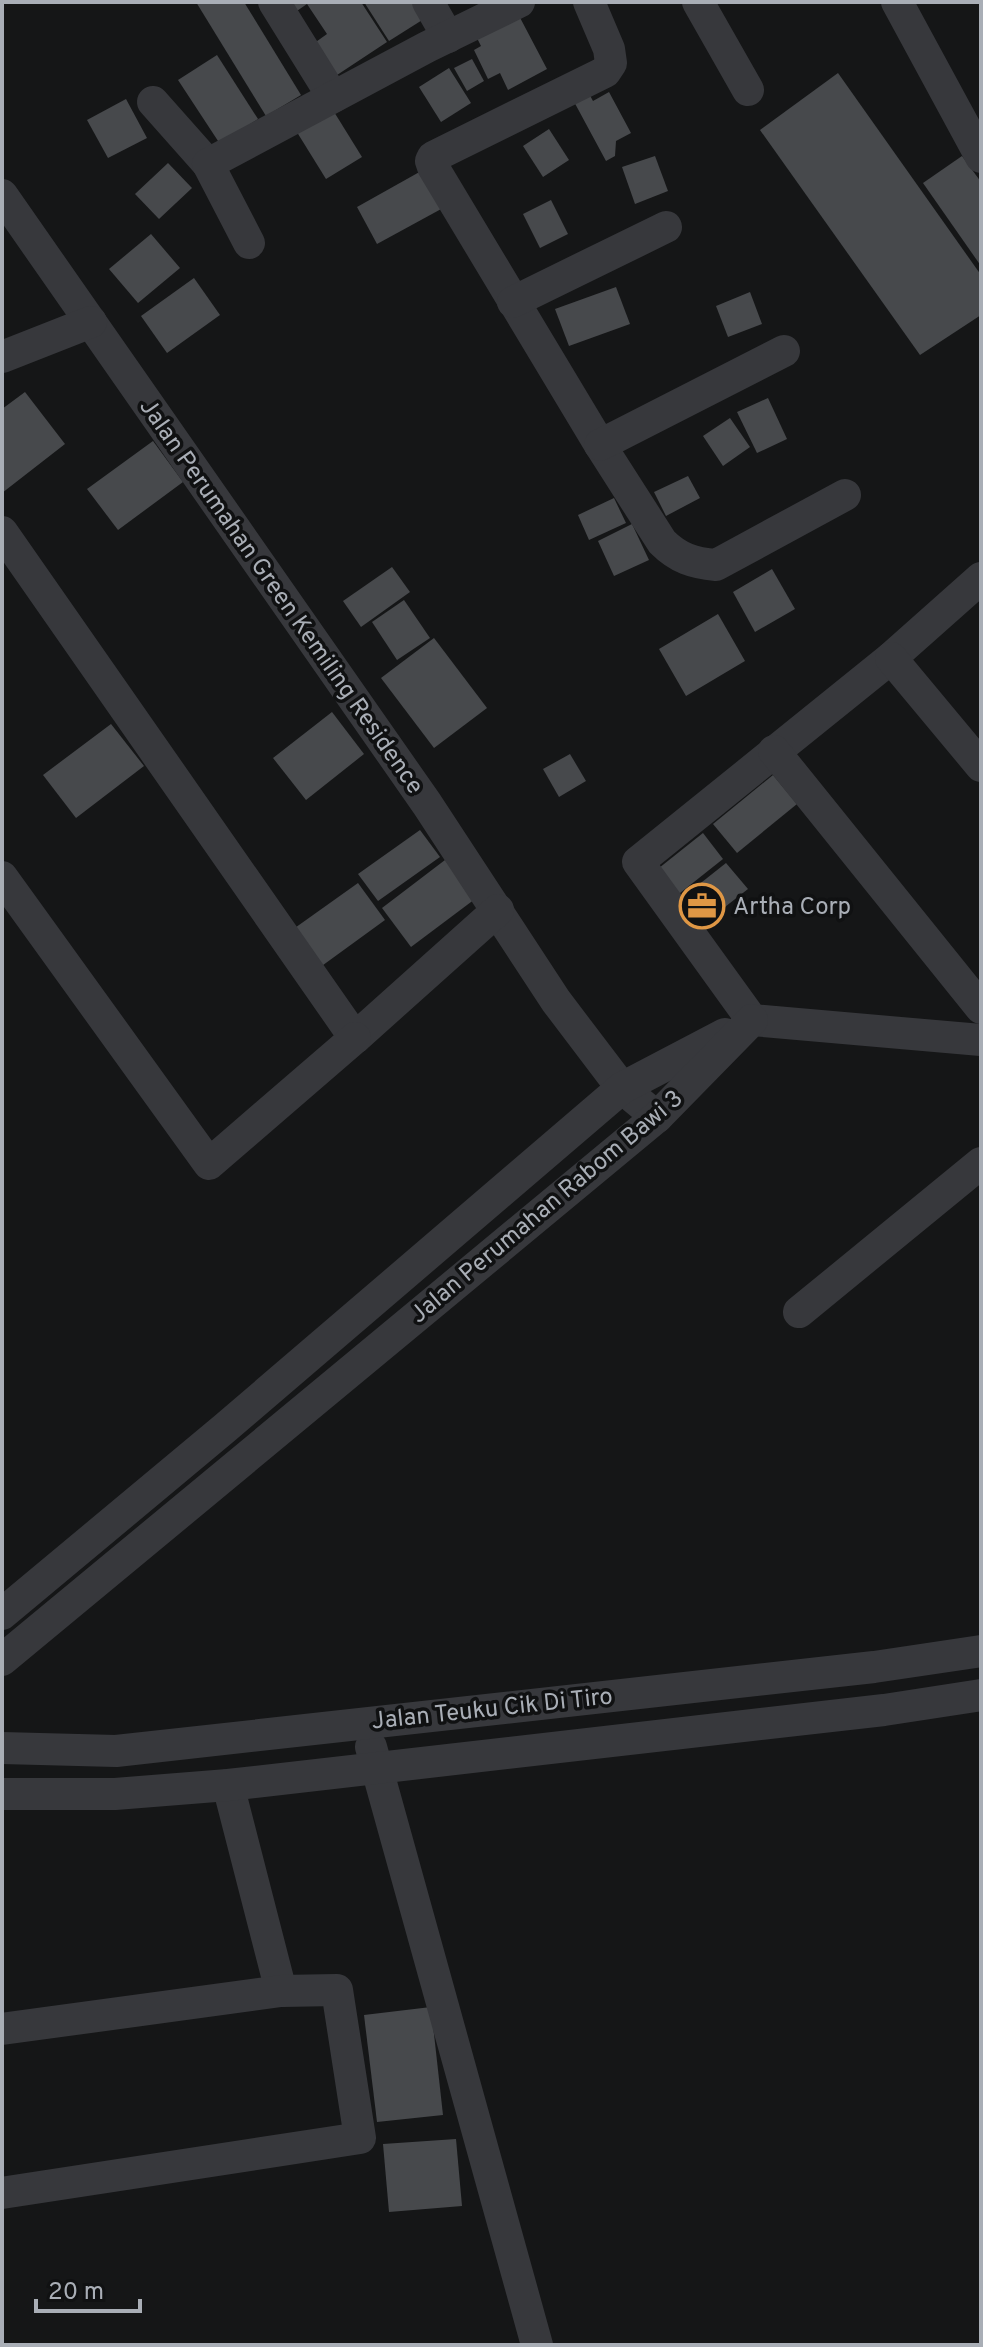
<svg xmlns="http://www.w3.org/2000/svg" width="983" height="2347" font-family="Overpass,sans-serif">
<rect width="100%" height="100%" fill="#151617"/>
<g fill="#47494c">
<path d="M 196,2 L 244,2 L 301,95 L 266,116 Z"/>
<path d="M 283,2 L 361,2 L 387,42 L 334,77 L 313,44 L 327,34 L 307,4 L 291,15 Z"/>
<path d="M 364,2 L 419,2 L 427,17 L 389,41 Z"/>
<path d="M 516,10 L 547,69 L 508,90 L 500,73 L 488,79 L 474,50 L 481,46 L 474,32 Z"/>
<path d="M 217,55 L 258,119 L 220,144 L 178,80 Z"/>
<path d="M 472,59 L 484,81 L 467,91 L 454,68 Z"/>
<path d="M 449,68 L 471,103 L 441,122 L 419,87 Z"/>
<path d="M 838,73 L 981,275 L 981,315 L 920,355 L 760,130 Z"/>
<path d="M 587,90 L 593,101 L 609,92 L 631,133 L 616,141 L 615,156 L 606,161 L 572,98 Z"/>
<path d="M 126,99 L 147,138 L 108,158 L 87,120 Z"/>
<path d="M 331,107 L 362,157 L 326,179 L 295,129 Z"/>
<path d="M 549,129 L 569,160 L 543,177 L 523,146 Z"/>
<path d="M 655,156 L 668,191 L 635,204 L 622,167 Z"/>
<path d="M 962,156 L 981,182 L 981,266 L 923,183 Z"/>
<path d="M 168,163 L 192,188 L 159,219 L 135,194 Z"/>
<path d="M 423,170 L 443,208 L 377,244 L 357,207 Z"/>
<path d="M 551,200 L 568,234 L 540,248 L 523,214 Z"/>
<path d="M 151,234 L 180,268 L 138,303 L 109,269 Z"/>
<path d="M 194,278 L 220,315 L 167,353 L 141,316 Z"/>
<path d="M 616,287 L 630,324 L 569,346 L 555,309 Z"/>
<path d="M 750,292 L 762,324 L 728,337 L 716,306 Z"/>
<path d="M 25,392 L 65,444 L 2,493 L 2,409 Z"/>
<path d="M 768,398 L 787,439 L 757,453 L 737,412 Z"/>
<path d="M 730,418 L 750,447 L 723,466 L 703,436 Z"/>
<path d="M 153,441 L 183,482 L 118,530 L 87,489 Z"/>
<path d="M 688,476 L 700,498 L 666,516 L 654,492 Z"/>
<path d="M 614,498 L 626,523 L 589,540 L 578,515 Z"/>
<path d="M 632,524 L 649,560 L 614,576 L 598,541 Z"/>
<path d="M 392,567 L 410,592 L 361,627 L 343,601 Z"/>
<path d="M 772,569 L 795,609 L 755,632 L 733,592 Z"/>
<path d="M 404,600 L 430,638 L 397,660 L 372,622 Z"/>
<path d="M 718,614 L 745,661 L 686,696 L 659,649 Z"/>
<path d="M 434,638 L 487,708 L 434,748 L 381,678 Z"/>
<path d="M 332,712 L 364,754 L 306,800 L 273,758 Z"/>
<path d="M 111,724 L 144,766 L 76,818 L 43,775 Z"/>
<path d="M 570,754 L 586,781 L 559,797 L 543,769 Z"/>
<path d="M 773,775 L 797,804 L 737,853 L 713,824 Z"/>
<path d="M 420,830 L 440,857 L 378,901 L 358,874 Z"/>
<path d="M 703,833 L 723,859 L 675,897 L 654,872 Z"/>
<path d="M 445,860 L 475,899 L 411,947 L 382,908 Z"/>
<path d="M 726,863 L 748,889 L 698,928 L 678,901 Z"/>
<path d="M 358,883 L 385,920 L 319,968 L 292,930 Z"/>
<path d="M 431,2007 L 443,2115 L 377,2122 L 364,2015 Z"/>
<path d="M 456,2139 L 462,2206 L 389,2212 L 383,2144 Z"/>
</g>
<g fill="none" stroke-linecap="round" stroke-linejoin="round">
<g stroke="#37383c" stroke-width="32">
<path d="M 274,2 L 333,97"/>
<path d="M 428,2 L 448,37"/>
<path d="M 589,2 L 609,49 L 611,63 L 605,72 L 433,157 L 431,161 L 433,167 L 600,445 L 662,542 C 678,558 693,563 716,565 L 845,495"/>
<path d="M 698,2 L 748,90"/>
<path d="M 897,2 L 981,157"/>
<path d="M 153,102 L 208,164"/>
<path d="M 2,195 L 427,804 L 556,1001 L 622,1088 L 657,1117"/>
<path d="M 249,243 L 208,164 L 427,47 L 519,2"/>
<path d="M 513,302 L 666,227"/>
<path d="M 2,357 L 91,322"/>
<path d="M 600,445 L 784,351"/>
<path d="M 2,532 L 355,1038 L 498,910"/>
<path d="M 981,578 L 891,658 L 638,862 L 752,1020 L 981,1040"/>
<path d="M 891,658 L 981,766"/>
<path d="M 774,751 L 981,1008"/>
<path d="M 2,877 L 209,1164 L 355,1038"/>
<path d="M 799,1312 L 981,1163"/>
<path d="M 2,1614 L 225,1428 L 622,1088 L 725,1034"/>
<path d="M 2,1660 L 657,1117 L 752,1020"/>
<path d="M 371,1747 L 537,2345"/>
<path d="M 2,1748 L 116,1751 L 874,1667 L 981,1651"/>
<path d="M 228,1785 L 281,1991"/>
<path d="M 2,1794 L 115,1794 L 228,1785 L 884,1710 L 981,1695"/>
<path d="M 2,2029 L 281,1991 L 337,1990 L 360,2138 L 2,2193"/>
</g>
</g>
<defs>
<g id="office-ring" transform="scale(2.3)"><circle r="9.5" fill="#101112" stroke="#df9745" stroke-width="1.5"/><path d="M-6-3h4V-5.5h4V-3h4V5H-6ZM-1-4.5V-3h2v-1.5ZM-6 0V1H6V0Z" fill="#df9745"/></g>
</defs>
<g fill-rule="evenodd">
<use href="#office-ring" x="702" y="906"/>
</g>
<g text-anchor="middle" stroke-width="7" stroke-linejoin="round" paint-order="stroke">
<g font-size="24" fill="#a9aeb6" stroke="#101112">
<text transform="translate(282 596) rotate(55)" y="8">Jalan Perumahan Green Kemiling Residence</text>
<text transform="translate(546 1206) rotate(-40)" y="8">Jalan Perumahan Rabom Bawi 3</text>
<text transform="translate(492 1708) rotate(-6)" y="8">Jalan Teuku Cik Di Tiro</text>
</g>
<g font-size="24" fill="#a9aeb6" stroke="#101112" text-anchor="start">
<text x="733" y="914">Artha Corp</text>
</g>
</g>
<rect width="983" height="2347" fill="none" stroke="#a9aeb6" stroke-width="8"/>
<path d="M36 2299v12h104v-12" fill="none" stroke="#a9aeb6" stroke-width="4"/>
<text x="48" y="2299" font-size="24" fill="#a9aeb6" stroke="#101112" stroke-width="6" paint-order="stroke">20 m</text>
</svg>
